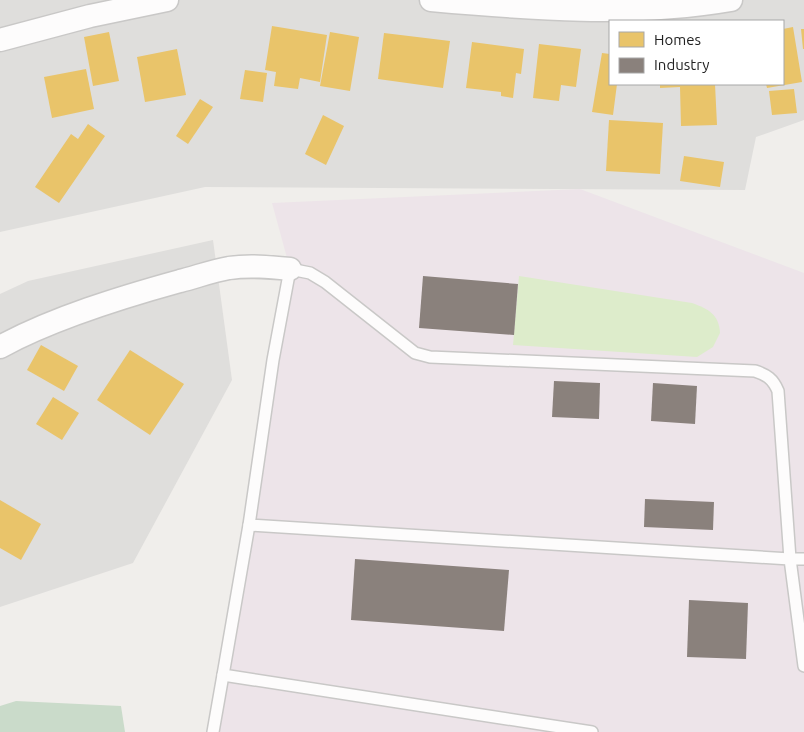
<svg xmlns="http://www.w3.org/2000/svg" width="804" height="732" font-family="Ubuntu,sans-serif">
<rect width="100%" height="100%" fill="#f0eeeb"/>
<g fill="#dfdedc" fill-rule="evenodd">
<path d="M 0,0 L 804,0 L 804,120 L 756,137 L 745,190 L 205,187 L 0,232 ZM 610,21 L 783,21 L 783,84 L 610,84 Z"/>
<path d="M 213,240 L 232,380 L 133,563 L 0,607 L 0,294 L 28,281 Z"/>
</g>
<path fill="#ede4e9" d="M 580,189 L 804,273 L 804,732 L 213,732 L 290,269 L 272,203 Z"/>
<path fill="#ddeccb" d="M 519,276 L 692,303 C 708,309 719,314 720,333 L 713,347 L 697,357 L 513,345 Z"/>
<path fill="#cadbca" d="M 16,701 L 121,706 L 125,732 L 0,732 L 0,706 Z"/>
<g fill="#e9c46a">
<path d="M 272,26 L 327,35 L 320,82 L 300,78 L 298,89 L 274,86 L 276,72 L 265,70 Z"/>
<path d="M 793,27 L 802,82 L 767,88 L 766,84 L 783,84 L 783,29 Z"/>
<path d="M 801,29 L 804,29 L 804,49 L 803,49 Z"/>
<path d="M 109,32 L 119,81 L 93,86 L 84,37 Z"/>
<path d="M 330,32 L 359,37 L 350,91 L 320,86 Z"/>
<path d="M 384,33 L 450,41 L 443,88 L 378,79 Z"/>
<path d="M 472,42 L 524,49 L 521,74 L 516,73 L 513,98 L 501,96 L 501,92 L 466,88 Z"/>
<path d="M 539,44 L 581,49 L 576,87 L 561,85 L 559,101 L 533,98 Z"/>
<path d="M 177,49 L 186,95 L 145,102 L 137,57 Z"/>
<path d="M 602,53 L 610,54 L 610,84 L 617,84 L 613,115 L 592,112 Z"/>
<path d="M 86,69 L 94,109 L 52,118 L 44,77 Z"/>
<path d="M 245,70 L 267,73 L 263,102 L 240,99 Z"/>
<path d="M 660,84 L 715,84 L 717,125 L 681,126 L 680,87 L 660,88 Z"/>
<path d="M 794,89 L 797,113 L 772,115 L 769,91 Z"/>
<path d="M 200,99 L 213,107 L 188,144 L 176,136 Z"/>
<path d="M 323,115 L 344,126 L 326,165 L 305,154 Z"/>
<path d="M 609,120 L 663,123 L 660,174 L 606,171 Z"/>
<path d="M 88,124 L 105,136 L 59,203 L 35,187 L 71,134 L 78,139 Z"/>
<path d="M 684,156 L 724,162 L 720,187 L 680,181 Z"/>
<path d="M 41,345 L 78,366 L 64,391 L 27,370 Z"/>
<path d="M 130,350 L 184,384 L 150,435 L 97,400 Z"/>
<path d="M 53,397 L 79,413 L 62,440 L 36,424 Z"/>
<path d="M 0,500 L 41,524 L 21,560 L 0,548 Z"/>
</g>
<g fill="#8a817c">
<path d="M 423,276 L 518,284 L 514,335 L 419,328 Z"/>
<path d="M 554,381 L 600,383 L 599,419 L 552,417 Z"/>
<path d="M 653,383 L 697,386 L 695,424 L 651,421 Z"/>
<path d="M 645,499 L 714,502 L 713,530 L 644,527 Z"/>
<path d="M 355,559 L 509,570 L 504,631 L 351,620 Z"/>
<path d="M 689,600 L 748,603 L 746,659 L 687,657 Z"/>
</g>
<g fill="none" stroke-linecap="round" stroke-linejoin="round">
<g stroke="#c9c8c7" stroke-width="14">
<g id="service">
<path d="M 249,525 L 223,675 L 592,732"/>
<path d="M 804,559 L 790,559 L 778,391 C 773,379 767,375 755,371 L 430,357 L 415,353 L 325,282 L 310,273 L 290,269 L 273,360 L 249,525 L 790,559 L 804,666"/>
<path d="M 213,732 L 223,675"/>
</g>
</g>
<g stroke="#c9c8c7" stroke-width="25">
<g id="minor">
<path d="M 431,0 C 531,9 632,17 731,0"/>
<path d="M 0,40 L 90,16 L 167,0"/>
<path d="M 0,347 C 53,318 122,297 180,281 C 196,277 212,271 229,268 C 249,265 270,267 290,269"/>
</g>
</g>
<use href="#service" stroke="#fdfcfc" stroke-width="11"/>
<use href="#minor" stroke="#fdfcfc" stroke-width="22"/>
</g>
<rect x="609" y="20" width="175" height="65" fill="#ffffff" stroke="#a7a7a7"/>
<rect x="619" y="32" width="25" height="15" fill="#e9c46a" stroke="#a7a7a7"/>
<text x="654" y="45" font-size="15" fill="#222222">Homes</text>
<rect x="619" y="58" width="25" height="15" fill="#8a817c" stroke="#a7a7a7"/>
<text x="654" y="70" font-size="15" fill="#222222">Industry</text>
</svg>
